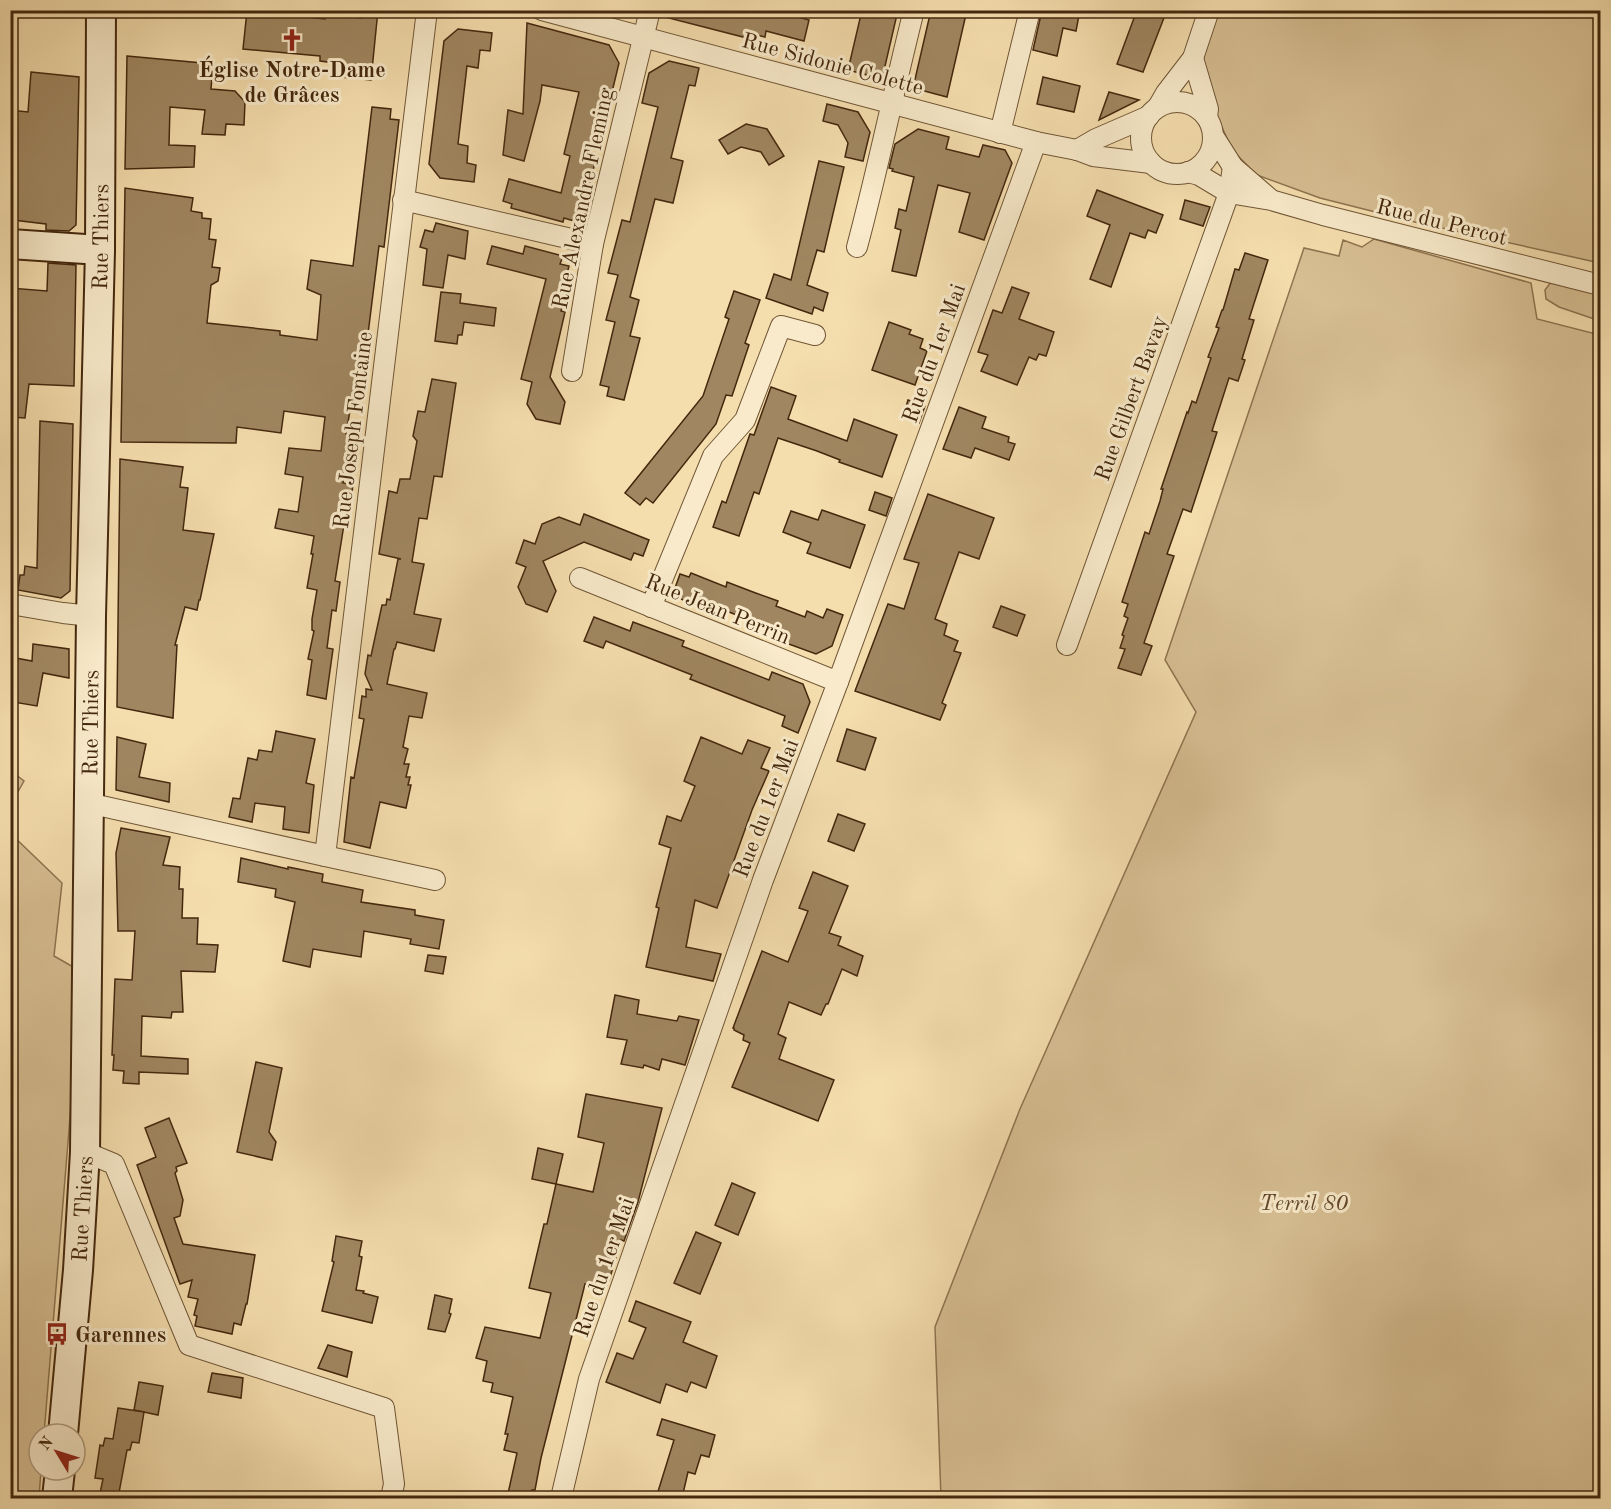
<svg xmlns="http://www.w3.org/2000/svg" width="1611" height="1509" font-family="'Old Standard TT',serif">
<rect width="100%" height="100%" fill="#f5deae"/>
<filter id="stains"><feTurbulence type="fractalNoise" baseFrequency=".00333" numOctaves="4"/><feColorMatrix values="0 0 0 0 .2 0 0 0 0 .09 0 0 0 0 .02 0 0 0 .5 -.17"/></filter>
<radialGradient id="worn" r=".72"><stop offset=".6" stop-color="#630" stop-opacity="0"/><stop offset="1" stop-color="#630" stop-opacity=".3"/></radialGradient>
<g fill="#d7bf93" stroke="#8e7450" stroke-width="1.5">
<path d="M 1219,11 L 1600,11 L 1600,263 L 1415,222 L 1320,198 L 1257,175 L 1232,150 L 1215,111 L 1201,60 Z"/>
<path d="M 1374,239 L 1531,283 L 1537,319 L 1600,335 L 1600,1498 L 941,1498 L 935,1327 L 1020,1109 L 1196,712 L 1165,660 L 1304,248 L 1339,256 L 1343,240 L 1362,247 Z"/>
<path d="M 1551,282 L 1600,295 L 1600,321 L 1559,307 L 1546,299 L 1545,290 Z"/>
<path d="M 11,771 L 24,781 L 11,804 Z"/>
<path d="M 10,833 L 62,883 L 54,956 L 82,972 L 44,1434 L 39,1434 L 39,1470 L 41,1470 L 39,1498 L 10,1498 Z"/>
</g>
<g fill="#a08761" stroke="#44280e" stroke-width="1.5">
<path d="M 362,10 L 378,10 L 371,80 L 341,77 L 343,64 L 320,61 L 320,56 L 243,49 L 247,11 L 325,19 L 325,14 L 361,18 Z"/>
<path d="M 662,10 L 774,10 L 809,20 L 804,41 L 766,31 L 765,37 L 749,33 L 747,38 L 661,16 Z"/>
<path d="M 862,10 L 898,10 L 882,79 L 848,70 Z"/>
<path d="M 931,10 L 967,10 L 947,97 L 913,88 Z"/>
<path d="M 1042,10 L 1080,10 L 1076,31 L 1063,28 L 1057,56 L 1033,50 Z"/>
<path d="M 1137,10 L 1167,10 L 1143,72 L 1117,64 Z"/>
<path d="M 527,23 L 609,45 L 619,63 L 606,117 L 599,115 L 588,160 L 595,162 L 590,184 L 583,182 L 574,221 L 564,218 L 563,222 L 511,208 L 512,204 L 503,201 L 509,179 L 561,193 L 570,156 L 564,154 L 579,92 L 542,85 L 540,101 L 524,161 L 503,155 L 508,110 L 523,114 Z"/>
<path d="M 458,29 L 492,33 L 490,51 L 480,50 L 478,68 L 467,66 L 458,144 L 468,146 L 467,163 L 476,165 L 474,182 L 440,178 L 429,164 L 444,41 Z"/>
<path d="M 127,56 L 213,64 L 211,89 L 235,91 L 245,102 L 244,125 L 226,124 L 225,135 L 202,134 L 205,110 L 170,107 L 169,145 L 195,146 L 194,167 L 125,169 Z"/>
<path d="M 669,61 L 699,68 L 695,86 L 689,85 L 671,158 L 683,161 L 673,203 L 655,199 L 630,297 L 639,300 L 630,336 L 640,338 L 624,400 L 607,396 L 609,387 L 600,385 L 615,322 L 606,320 L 618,275 L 608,273 L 622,220 L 630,222 L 658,107 L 642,103 L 649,73 Z"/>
<path d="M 31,72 L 79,77 L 76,225 L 69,231 L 46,230 L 46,224 L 13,220 L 14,207 L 10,207 L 10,110 L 28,112 Z"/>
<path d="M 1043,77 L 1080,86 L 1074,112 L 1037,104 Z"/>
<path d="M 1109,92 L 1139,100 L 1099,120 Z"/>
<path d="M 827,104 L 858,112 L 870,132 L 863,161 L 845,157 L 848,143 L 838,125 L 823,121 Z"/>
<path d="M 372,107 L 391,109 L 390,119 L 399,120 L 384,247 L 379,246 L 367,342 L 370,343 L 367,371 L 357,369 L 346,434 L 350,435 L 343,483 L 353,485 L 349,512 L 346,512 L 335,581 L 340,582 L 336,611 L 332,610 L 327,648 L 333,649 L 326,699 L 307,695 L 312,660 L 308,659 L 314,631 L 312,630 L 312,619 L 317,590 L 307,588 L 313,554 L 311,554 L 314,536 L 275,528 L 279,509 L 298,512 L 303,477 L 285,474 L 289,448 L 321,451 L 325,417 L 284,411 L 281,433 L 237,427 L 236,443 L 121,442 L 125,188 L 193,198 L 191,211 L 202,213 L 202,218 L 211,219 L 209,239 L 216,240 L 212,267 L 220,268 L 218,281 L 211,285 L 207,323 L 280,331 L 280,335 L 317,340 L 321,295 L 307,289 L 311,260 L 353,266 Z"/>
<path d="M 746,124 L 767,129 L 784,156 L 769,165 L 761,152 L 741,147 L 728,154 L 719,140 Z"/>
<path d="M 918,129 L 949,137 L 946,149 L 979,157 L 983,145 L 1005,150 L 1012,163 L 984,240 L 959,232 L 970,193 L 938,185 L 916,276 L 892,271 L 901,230 L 895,228 L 899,209 L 906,211 L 914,177 L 892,171 L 893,169 L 889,168 L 895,144 Z"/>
<path d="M 819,161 L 844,167 L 824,252 L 817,250 L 807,285 L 828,293 L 823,311 L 814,307 L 812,314 L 766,298 L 774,274 L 791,280 Z"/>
<path d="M 1097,190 L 1163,215 L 1156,233 L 1148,230 L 1145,238 L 1130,233 L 1111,287 L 1090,279 L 1110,225 L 1087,216 Z"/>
<path d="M 1185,200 L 1210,207 L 1203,226 L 1180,219 Z"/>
<path d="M 436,223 L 468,231 L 465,259 L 448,255 L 443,288 L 423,285 L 427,249 L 420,247 L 425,230 L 433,232 Z"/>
<path d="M 492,246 L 523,254 L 525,246 L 563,256 L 560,264 L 569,266 L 560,301 L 563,302 L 561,311 L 565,312 L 550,377 L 565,402 L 560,424 L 536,419 L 527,404 L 532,382 L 521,379 L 546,279 L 487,264 Z"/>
<path d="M 1245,253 L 1268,260 L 1249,319 L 1254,320 L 1242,359 L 1245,360 L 1238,381 L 1229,378 L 1212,431 L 1217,432 L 1191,512 L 1183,509 L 1167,554 L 1174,556 L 1144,643 L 1152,646 L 1141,675 L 1118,668 L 1125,649 L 1120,648 L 1124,636 L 1122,635 L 1128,618 L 1124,616 L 1128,604 L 1122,602 L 1145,532 L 1149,534 L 1160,501 L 1163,489 L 1161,489 L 1187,412 L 1188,413 L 1192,401 L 1196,403 L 1211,358 L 1208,357 L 1219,328 L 1216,327 L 1222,310 L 1223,310 L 1235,269 L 1239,270 Z"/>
<path d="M 48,263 L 76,265 L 74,386 L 29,384 L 25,418 L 10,417 L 10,288 L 47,291 Z"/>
<path d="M 1012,287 L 1029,293 L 1019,319 L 1054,332 L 1046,356 L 1039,354 L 1036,360 L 1029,357 L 1017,385 L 981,371 L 988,355 L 978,352 L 993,310 L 1002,313 Z"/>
<path d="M 734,291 L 760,300 L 745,343 L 749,345 L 732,396 L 726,395 L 716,424 L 653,503 L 646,498 L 640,505 L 625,493 L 703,396 L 729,319 L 725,317 Z"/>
<path d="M 441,292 L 461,294 L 460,303 L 496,308 L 494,326 L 464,322 L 462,335 L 458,335 L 457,344 L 435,341 Z"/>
<path d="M 889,322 L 911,330 L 909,334 L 923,339 L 920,348 L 927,351 L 915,385 L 872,370 Z"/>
<path d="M 432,379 L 456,383 L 442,477 L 434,476 L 427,519 L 419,518 L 412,562 L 424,564 L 414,614 L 441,619 L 434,651 L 397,642 L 395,649 L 394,649 L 387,684 L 427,693 L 422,718 L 409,716 L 403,747 L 408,749 L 404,764 L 409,764 L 406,777 L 410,777 L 408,785 L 411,785 L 406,808 L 380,802 L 370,848 L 344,842 L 351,777 L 354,778 L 364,719 L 359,718 L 362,696 L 366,697 L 366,689 L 372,690 L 365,674 L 368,655 L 371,656 L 382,605 L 386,605 L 387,599 L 390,600 L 398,559 L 401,559 L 379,554 L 389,491 L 397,493 L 400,479 L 410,479 L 417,441 L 413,436 L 418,411 L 425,412 Z"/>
<path d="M 771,387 L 796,396 L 788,419 L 847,441 L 854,419 L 897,435 L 882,477 L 839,462 L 840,460 L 817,451 L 778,438 L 759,494 L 754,492 L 739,536 L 713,527 L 722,501 L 726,503 L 750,434 L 754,435 Z"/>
<path d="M 908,400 L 925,406 L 919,423 L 903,417 Z"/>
<path d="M 959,407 L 986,417 L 982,428 L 1009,437 L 1008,442 L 1015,444 L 1009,460 L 975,448 L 971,458 L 943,449 Z"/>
<path d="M 40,421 L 73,424 L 70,591 L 61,598 L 18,590 L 20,575 L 24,575 L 25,566 L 37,568 Z"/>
<path d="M 120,459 L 183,467 L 180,487 L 188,488 L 183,530 L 214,534 L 200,600 L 199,600 L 197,610 L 185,607 L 175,645 L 177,645 L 173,718 L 117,707 Z"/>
<path d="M 875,492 L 892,498 L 886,516 L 869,510 Z"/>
<path d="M 928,494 L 994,518 L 979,559 L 959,552 L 935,619 L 947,624 L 944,635 L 958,641 L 954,651 L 961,653 L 942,703 L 946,705 L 940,720 L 855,691 L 888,604 L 904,609 L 919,563 L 904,559 Z"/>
<path d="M 822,510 L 865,525 L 850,568 L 807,553 L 811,543 L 783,532 L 791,511 L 818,520 Z"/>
<path d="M 584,514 L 649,540 L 643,556 L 634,553 L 631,560 L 584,542 L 543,561 L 556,591 L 547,612 L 526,604 L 518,587 L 526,567 L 516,563 L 524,540 L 535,544 L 542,524 L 559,517 L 580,525 Z"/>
<path d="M 691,573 L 726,587 L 727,582 L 753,592 L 778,601 L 776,606 L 805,617 L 807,611 L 823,618 L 827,609 L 843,615 L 832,646 L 816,654 L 786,643 L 787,635 L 709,604 L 707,609 L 681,599 L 682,595 L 674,591 L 680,574 L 689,577 Z"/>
<path d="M 1001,606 L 1025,615 L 1017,636 L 993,627 Z"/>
<path d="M 594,617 L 630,631 L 633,622 L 684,641 L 682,646 L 769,680 L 772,672 L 803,684 L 810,702 L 798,733 L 782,726 L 785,716 L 690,679 L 692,675 L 606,641 L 603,648 L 584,641 Z"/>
<path d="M 33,644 L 69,649 L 69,678 L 43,673 L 37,706 L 13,702 L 15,687 L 10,686 L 10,657 L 32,661 Z"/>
<path d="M 847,729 L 876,738 L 865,770 L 837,761 Z"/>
<path d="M 276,731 L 315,739 L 306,783 L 314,785 L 309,833 L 283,829 L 285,807 L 255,803 L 252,822 L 229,817 L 233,798 L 240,799 L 248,758 L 257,760 L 259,750 L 272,752 Z"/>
<path d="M 117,737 L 146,744 L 139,777 L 170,783 L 169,802 L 116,790 Z"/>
<path d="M 701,737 L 742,754 L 748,740 L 770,748 L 761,768 L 769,771 L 752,810 L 717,908 L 695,900 L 686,947 L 721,954 L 713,981 L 646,967 L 659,908 L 656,907 L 671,848 L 659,844 L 667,816 L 681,821 L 695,786 L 684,781 Z"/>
<path d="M 838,814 L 865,824 L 854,851 L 828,841 Z"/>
<path d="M 121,828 L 170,837 L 163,865 L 180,867 L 179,889 L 183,889 L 182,918 L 198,918 L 197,944 L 218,945 L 215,972 L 181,971 L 183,1012 L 172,1012 L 171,1018 L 142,1016 L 141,1056 L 188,1059 L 188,1074 L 139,1072 L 139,1084 L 123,1083 L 124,1071 L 113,1070 L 114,1055 L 112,1055 L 115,979 L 132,980 L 135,931 L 118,931 L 116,853 Z"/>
<path d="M 241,858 L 288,869 L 288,867 L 323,874 L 322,882 L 363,890 L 361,902 L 415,910 L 415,915 L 444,920 L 439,949 L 410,944 L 411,939 L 364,931 L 361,957 L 313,949 L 310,967 L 283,961 L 295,902 L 275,897 L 276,889 L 238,882 Z"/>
<path d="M 813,872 L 848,886 L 829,933 L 841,937 L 838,945 L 863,956 L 857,976 L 842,969 L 828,1004 L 826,1004 L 821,1015 L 789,1002 L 778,1034 L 786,1038 L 779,1059 L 834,1080 L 818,1121 L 732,1087 L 750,1043 L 743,1040 L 744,1035 L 734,1030 L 734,1028 L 733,1028 L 762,951 L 788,962 L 808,911 L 799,908 Z"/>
<path d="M 428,955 L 446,957 L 443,974 L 425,971 Z"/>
<path d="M 615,995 L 639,1000 L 637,1014 L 677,1021 L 679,1016 L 699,1020 L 685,1065 L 662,1059 L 659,1070 L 644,1065 L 643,1068 L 621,1064 L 627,1040 L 607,1037 Z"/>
<path d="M 256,1062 L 282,1068 L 269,1132 L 276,1142 L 272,1160 L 237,1152 Z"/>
<path d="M 586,1094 L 662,1108 L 638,1202 L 624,1241 L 621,1240 L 609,1281 L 608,1281 L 605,1290 L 585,1284 L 541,1458 L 535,1490 L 532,1490 L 532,1498 L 507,1498 L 517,1453 L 504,1450 L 508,1434 L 505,1434 L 513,1397 L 491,1392 L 493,1383 L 483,1381 L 487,1361 L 476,1358 L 485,1327 L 540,1338 L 551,1293 L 529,1288 L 544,1224 L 547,1224 L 556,1184 L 593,1192 L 604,1143 L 578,1137 Z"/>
<path d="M 169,1118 L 187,1163 L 176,1167 L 177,1171 L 175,1173 L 183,1200 L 180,1216 L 174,1218 L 183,1244 L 255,1255 L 247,1304 L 246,1304 L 241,1325 L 234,1323 L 232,1334 L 195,1326 L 197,1316 L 194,1315 L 198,1299 L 188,1297 L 192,1280 L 180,1284 L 137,1165 L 156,1157 L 145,1128 Z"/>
<path d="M 538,1148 L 563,1154 L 556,1184 L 532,1179 Z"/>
<path d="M 732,1183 L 755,1193 L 738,1235 L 715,1225 Z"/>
<path d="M 696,1232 L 721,1243 L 700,1294 L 674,1283 Z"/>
<path d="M 336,1236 L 362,1241 L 359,1256 L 362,1257 L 356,1290 L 364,1291 L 363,1293 L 378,1297 L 372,1323 L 322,1311 L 334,1262 L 332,1261 Z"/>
<path d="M 435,1295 L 452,1299 L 449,1313 L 451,1314 L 445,1332 L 428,1329 Z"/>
<path d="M 636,1301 L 691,1322 L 683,1342 L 717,1356 L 706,1388 L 691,1382 L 687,1392 L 666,1384 L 660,1403 L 606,1382 L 617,1353 L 633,1359 L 646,1328 L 629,1321 Z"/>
<path d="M 328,1345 L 352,1352 L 347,1377 L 318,1368 Z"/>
<path d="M 212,1373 L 243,1378 L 241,1398 L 208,1392 Z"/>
<path d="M 139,1382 L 163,1386 L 158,1415 L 134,1410 Z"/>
<path d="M 118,1408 L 144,1412 L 139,1443 L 132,1442 L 130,1450 L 127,1450 L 118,1498 L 99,1498 L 103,1479 L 95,1478 L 100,1445 L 103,1446 L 105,1438 L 113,1439 Z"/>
<path d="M 662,1419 L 715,1435 L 709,1457 L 701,1455 L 695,1474 L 688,1472 L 682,1498 L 656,1498 L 674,1440 L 657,1435 Z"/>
</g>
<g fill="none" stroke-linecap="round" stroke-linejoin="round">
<g stroke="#705636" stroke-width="22">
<g id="street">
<path d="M 542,10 C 707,53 871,99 1036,142 L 1077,150 L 1093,156 L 1151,163"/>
<path d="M 1193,58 L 1208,109 L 1207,117"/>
<circle cx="1177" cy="138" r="36"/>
<path d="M 1158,107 L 1166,93 L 1193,58 L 1209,10"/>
<path d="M 1000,133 L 1030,10"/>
<path d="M 1214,137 L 1233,167 L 1269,198"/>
<path d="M 1077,150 L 1096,139 L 1149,116"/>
<path d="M 1188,172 L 1199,175 L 1229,193 L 1271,200 L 1323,215 L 1600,285"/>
<path d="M 403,200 L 593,244"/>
<path d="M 857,247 C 878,169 894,89 914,10"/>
<path d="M 572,371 L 593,244 L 650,10"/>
<path d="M 580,578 L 838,682"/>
<path d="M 10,604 L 63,613 L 91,616"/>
<path d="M 651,607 L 713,456 L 745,420 L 781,326 L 815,335"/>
<path d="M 1067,645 L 1229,193 L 1233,167"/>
<path d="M 88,803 L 325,856 L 427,10"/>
<path d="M 325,856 L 435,880"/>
<path d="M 85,1152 L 114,1164 L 189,1345 L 384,1408 L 394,1484 L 391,1498"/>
<path d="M 561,1498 L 589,1379 L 763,880 L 838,682 L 1036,142"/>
</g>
</g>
<g stroke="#44280e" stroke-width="32">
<g id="secondary">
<path d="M 10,244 L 100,250"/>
<path id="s1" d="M 63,1434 L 78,1270 L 85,1152 L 91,616 L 100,250 L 101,10"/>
<path d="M 57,1498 L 60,1470"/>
</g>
</g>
<use href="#street" stroke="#f8eaca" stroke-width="20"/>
<use href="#secondary" stroke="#f8eaca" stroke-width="28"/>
</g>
<defs>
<g id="church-bare" transform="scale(1.8)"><path d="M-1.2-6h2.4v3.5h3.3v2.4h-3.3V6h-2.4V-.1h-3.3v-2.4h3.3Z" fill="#8f2418" stroke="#f8eaca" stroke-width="2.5" paint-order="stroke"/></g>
<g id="bus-bare" transform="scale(1.8)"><path d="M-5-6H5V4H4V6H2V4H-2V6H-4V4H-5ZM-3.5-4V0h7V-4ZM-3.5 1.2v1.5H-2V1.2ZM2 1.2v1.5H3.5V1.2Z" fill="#8f2418" stroke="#f8eaca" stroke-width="2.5" paint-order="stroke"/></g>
</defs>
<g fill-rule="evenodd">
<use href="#church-bare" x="292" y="40"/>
<use href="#bus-bare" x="57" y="1334"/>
</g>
<g text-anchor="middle" stroke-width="6" stroke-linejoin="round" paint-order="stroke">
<g font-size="22" fill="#44280e" stroke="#f8eaca">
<text transform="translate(833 63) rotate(15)" y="8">Rue Sidonie Colette</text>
<text transform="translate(582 198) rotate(-78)" y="8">Rue Alexandre Fleming</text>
<text transform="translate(1442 221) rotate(14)" y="8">Rue du Percot</text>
<text dy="8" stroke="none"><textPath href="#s1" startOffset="1198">Rue Thiers</textPath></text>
<text transform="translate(933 353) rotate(-70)" y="8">Rue du 1er Mai</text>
<text transform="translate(1130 398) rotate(-70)" y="8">Rue Gilbert Bavay</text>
<text transform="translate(352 430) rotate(-83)" y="8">Rue Joseph Fontaine</text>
<text transform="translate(718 608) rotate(22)" y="8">Rue Jean Perrin</text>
<text dy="8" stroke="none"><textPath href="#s1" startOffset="712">Rue Thiers</textPath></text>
<text transform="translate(765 808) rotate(-69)" y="8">Rue du 1er Mai</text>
<text dy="8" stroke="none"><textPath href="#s1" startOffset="226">Rue Thiers</textPath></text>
<text transform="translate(603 1267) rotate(-71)" y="8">Rue du 1er Mai</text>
</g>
<g font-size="22" font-weight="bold" fill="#44280e" stroke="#f8eaca">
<text x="292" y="77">Église Notre-Dame<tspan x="292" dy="25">de Grâces</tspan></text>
<text x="75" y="1342" text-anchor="start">Garennes</text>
</g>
<g font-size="22" font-style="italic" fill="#614629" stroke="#f8eaca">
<text x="1304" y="1210">Terril 80</text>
</g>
</g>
<rect width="1611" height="1509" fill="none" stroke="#f5deae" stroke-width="36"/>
<rect x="12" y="12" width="1587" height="1485" fill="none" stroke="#44280e" stroke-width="3"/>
<rect x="18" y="18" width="1575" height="1473" fill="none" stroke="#44280e" stroke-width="1.5"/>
<g transform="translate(57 1452) rotate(308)"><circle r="28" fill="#f8eaca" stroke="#b09c7f" stroke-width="1.5"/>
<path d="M0-4.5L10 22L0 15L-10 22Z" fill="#8f2418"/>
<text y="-9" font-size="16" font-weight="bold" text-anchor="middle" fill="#44280e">N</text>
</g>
<rect width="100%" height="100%" filter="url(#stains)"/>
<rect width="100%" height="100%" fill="url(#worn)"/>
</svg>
